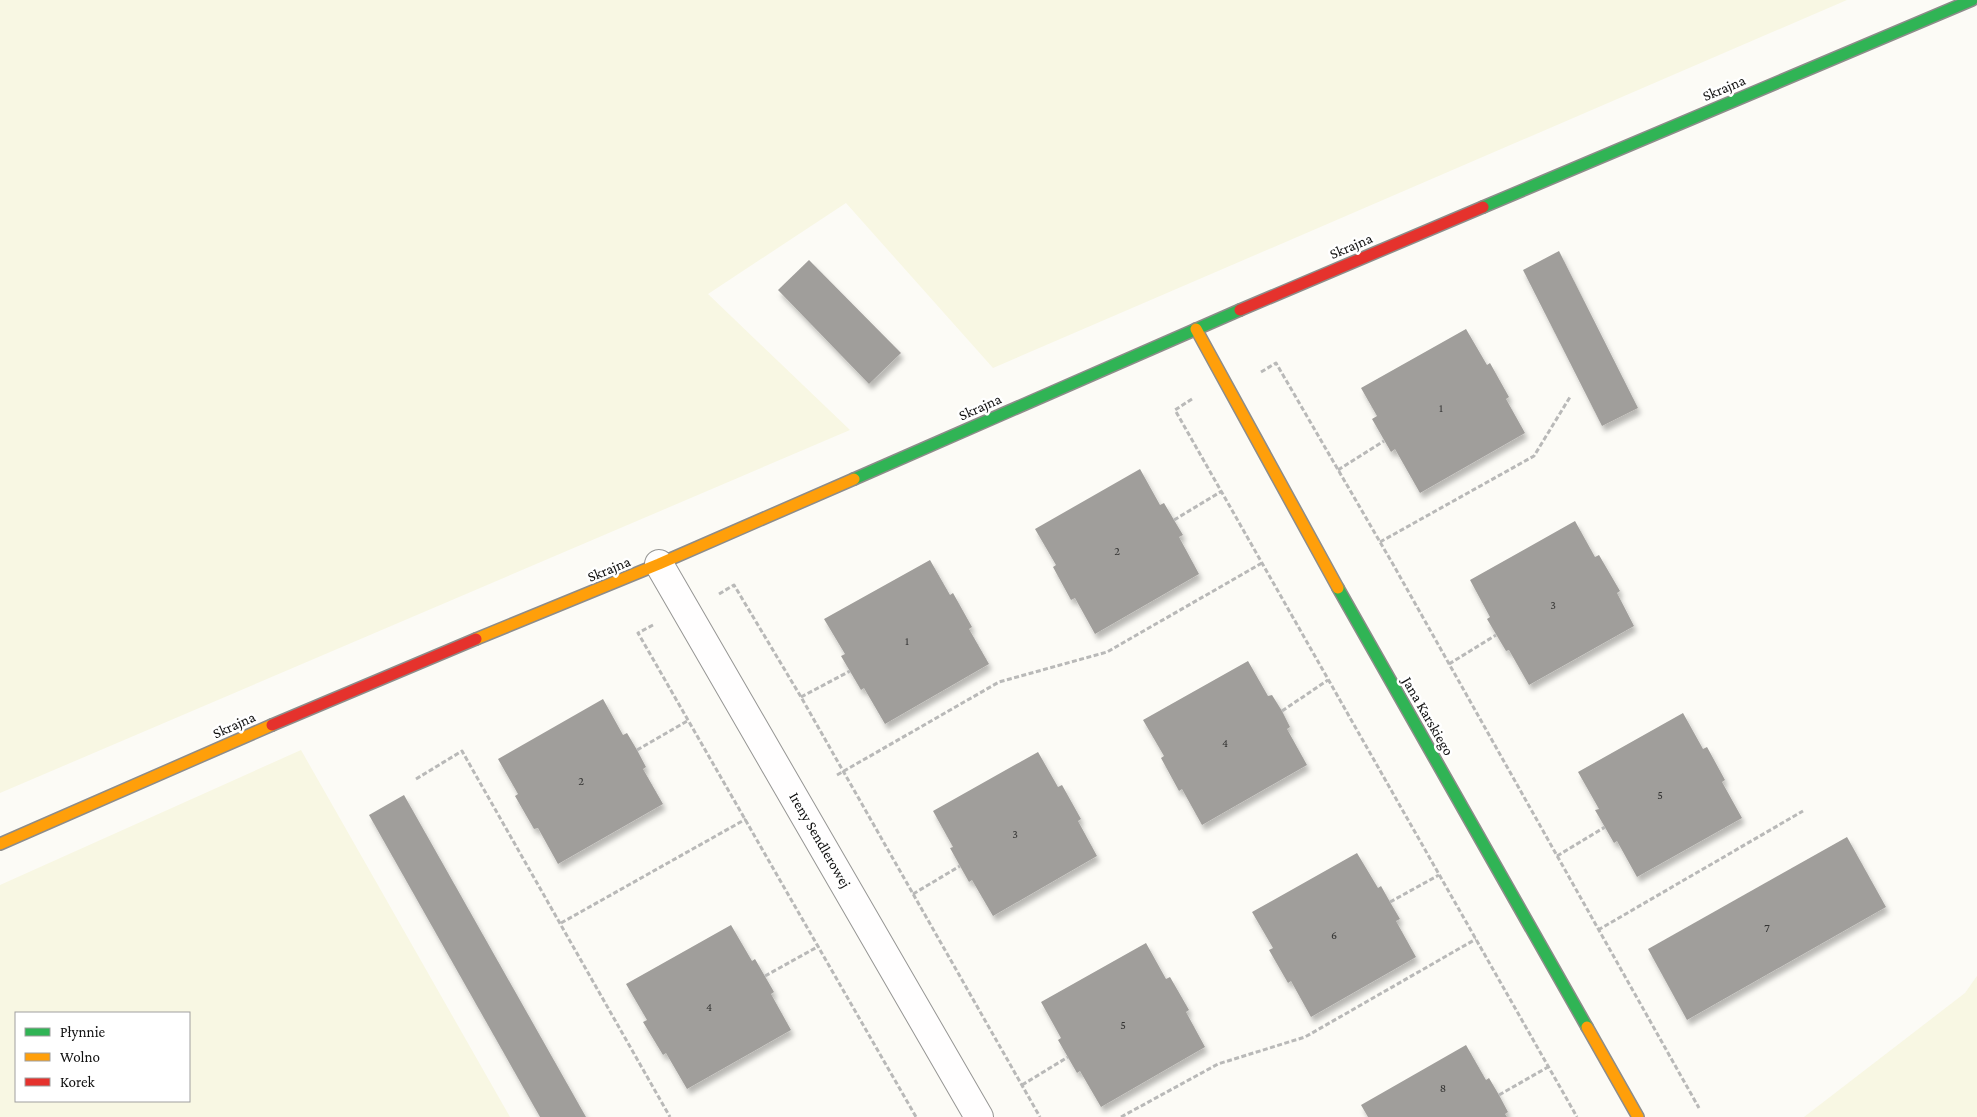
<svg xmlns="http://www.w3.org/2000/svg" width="1977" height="1117" font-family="'Crimson Pro',serif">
<defs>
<filter id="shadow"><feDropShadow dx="3" dy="5.5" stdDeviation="2.5" flood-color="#0004"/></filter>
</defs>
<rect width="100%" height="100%" fill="#fcfbf6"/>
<g fill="#f8f7e3" fill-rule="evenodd">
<path d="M 0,0 L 1847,0 L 993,368 L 846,203 L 708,294 L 850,430 L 0,793 Z"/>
<path d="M 301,750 L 510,1117 L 0,1117 L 0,885 ZM 16,1013 L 189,1013 L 189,1101 L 16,1101 Z"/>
<path d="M 1977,976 L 1977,1117 L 1804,1117 L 1965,993 Z"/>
</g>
<g fill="#a09e9b" filter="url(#shadow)">
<path d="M 1559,251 L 1638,408 L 1602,426 L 1523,270 Z"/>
<path d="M 809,260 L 901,353 L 869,384 L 778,290 Z"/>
<path d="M 1466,329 L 1487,365 L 1490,363 L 1509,397 L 1506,399 L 1525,433 L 1420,493 L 1395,449 L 1391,452 L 1372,419 L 1377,416 L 1361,388 Z"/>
<path d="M 1140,469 L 1160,505 L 1164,503 L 1174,520 L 1183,535 L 1179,537 L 1199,574 L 1095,634 L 1075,598 L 1071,600 L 1053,567 L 1056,565 L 1035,529 Z"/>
<path d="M 1575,521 L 1595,557 L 1599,555 L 1620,591 L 1617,593 L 1634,626 L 1529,685 L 1509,650 L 1506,651 L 1487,619 L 1490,617 L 1470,580 Z"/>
<path d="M 930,560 L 950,595 L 953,593 L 972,627 L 969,629 L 989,664 L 885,724 L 864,688 L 861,690 L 841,656 L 845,654 L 824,619 Z"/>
<path d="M 1248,661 L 1268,696 L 1272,695 L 1282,711 L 1290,727 L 1287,729 L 1307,765 L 1202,825 L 1182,789 L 1179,791 L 1161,758 L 1164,756 L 1143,720 Z"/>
<path d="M 603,699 L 623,735 L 627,733 L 637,750 L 646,767 L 643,769 L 663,804 L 558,864 L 538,828 L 534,829 L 515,796 L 518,794 L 498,759 Z"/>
<path d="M 1683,713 L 1703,749 L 1707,747 L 1725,780 L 1722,782 L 1742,818 L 1637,877 L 1617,841 L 1614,843 L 1595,810 L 1599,809 L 1578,772 Z"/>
<path d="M 1038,752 L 1058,787 L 1062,785 L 1081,819 L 1078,821 L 1097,856 L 993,916 L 972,880 L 969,882 L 960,866 L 950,848 L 953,847 L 933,811 Z"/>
<path d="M 404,795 L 586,1117 L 540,1117 L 369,815 Z"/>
<path d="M 1847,837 L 1886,907 L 1687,1020 L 1648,949 Z"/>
<path d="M 1357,853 L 1378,888 L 1381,886 L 1390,902 L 1400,919 L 1396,921 L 1416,957 L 1311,1017 L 1291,981 L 1288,983 L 1269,950 L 1273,948 L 1252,912 Z"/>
<path d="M 731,925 L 752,961 L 755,959 L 774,992 L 771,994 L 791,1030 L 687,1089 L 666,1053 L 663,1055 L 643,1022 L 647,1020 L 626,984 Z"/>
<path d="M 1146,943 L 1166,979 L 1170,977 L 1189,1010 L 1186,1012 L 1205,1047 L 1101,1107 L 1080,1071 L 1077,1073 L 1058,1040 L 1061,1038 L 1041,1002 Z"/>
<path d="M 1466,1045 L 1486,1080 L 1489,1078 L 1499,1095 L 1508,1112 L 1505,1114 L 1507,1117 L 1368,1117 L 1361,1105 Z"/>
</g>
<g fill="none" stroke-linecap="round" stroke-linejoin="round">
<g stroke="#969694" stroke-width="30">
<path id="street" d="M 659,564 L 979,1117"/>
</g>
<g stroke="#8d8c8a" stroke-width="14">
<g id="fast">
<path d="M 1483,207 L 1972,0"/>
<path d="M 854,479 L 1240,310"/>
<path d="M 1338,588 L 1587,1027"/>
</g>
</g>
<g stroke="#8d8c8a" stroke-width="14">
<g id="slow">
<path d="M 1196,329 L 1338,588"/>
<path d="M 476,639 L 659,564 L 854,479"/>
<path d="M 0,844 L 272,725"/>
<path d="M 1587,1027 L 1638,1117"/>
</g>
</g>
<g stroke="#8d8c8a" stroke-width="14">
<g id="jam">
<path d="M 1240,310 L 1483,207"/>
<path d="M 272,725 L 476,639"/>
</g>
</g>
<g stroke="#b9b9b8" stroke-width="3" stroke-dasharray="5 2.5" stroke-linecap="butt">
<path d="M 1261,372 L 1276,363 L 1394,566 L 1699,1108"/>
<path d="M 1192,399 L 1175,410 L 1577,1117"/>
<path d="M 1338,470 L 1384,441"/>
<path d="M 1174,520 L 1222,491"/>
<path d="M 1380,542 L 1534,456 L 1570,397"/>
<path d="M 719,594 L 734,585 L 801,697 L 1040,1117"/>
<path d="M 653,625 L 638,633 L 916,1117"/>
<path d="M 1449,664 L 1496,635"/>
<path d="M 801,697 L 850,671"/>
<path d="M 1282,711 L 1328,680"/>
<path d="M 637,750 L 689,720"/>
<path d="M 837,775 L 999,682 L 1107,652 L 1262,563"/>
<path d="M 416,779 L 462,751 L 670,1117"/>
<path d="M 1557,856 L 1605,827"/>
<path d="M 913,894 L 960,866"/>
<path d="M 1390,902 L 1439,875"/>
<path d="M 561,923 L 746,819"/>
<path d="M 1598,930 L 1803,811"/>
<path d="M 765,976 L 819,946"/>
<path d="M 1022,1085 L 1068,1057"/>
<path d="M 1499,1095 L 1548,1067"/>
<path d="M 1121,1117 L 1218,1064 L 1305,1037 L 1476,939"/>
</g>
<use href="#street" stroke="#fffefe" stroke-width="28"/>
<use href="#fast" stroke="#30b455" stroke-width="11"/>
<use href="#slow" stroke="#ff9f0a" stroke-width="11"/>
<use href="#jam" stroke="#e5322d" stroke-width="11"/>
</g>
<g text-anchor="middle" stroke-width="5" stroke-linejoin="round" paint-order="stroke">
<g font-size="12" fill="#343433">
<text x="1441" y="412">1</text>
<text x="1117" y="555">2</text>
<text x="1553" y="609">3</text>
<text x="907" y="645">1</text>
<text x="1225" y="747">4</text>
<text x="581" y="785">2</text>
<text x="1660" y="799">5</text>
<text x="1015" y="838">3</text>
<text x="1767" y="932">7</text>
<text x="1334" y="939">6</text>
<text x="709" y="1011">4</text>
<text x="1123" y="1029">5</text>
<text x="1443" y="1092">8</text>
</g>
<g font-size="15" fill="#101010" stroke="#fff">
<text transform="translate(1724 88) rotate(-23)" y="5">Skrajna</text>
<text transform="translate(1351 246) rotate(-23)" y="5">Skrajna</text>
<text transform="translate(980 407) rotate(-24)" y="5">Skrajna</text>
<text transform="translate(609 569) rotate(-22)" y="5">Skrajna</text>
<text transform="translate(1428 716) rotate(60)" y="5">Jana Karskiego</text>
<text transform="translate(234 725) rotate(-24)" y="5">Skrajna</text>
<text transform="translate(820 840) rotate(60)" y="5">Ireny Sendlerowej</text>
</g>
</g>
<rect x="15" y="1012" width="175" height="90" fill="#ffffff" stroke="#9f9f9f"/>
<rect x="25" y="1028" width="25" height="8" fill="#30b455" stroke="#9f9f9f"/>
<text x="60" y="1037" font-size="15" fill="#101010">Płynnie</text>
<rect x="25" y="1053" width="25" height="8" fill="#ff9f0a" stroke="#9f9f9f"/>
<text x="60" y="1062" font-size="15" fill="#101010">Wolno</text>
<rect x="25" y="1078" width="25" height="8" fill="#e5322d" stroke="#9f9f9f"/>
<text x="60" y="1087" font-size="15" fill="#101010">Korek</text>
</svg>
